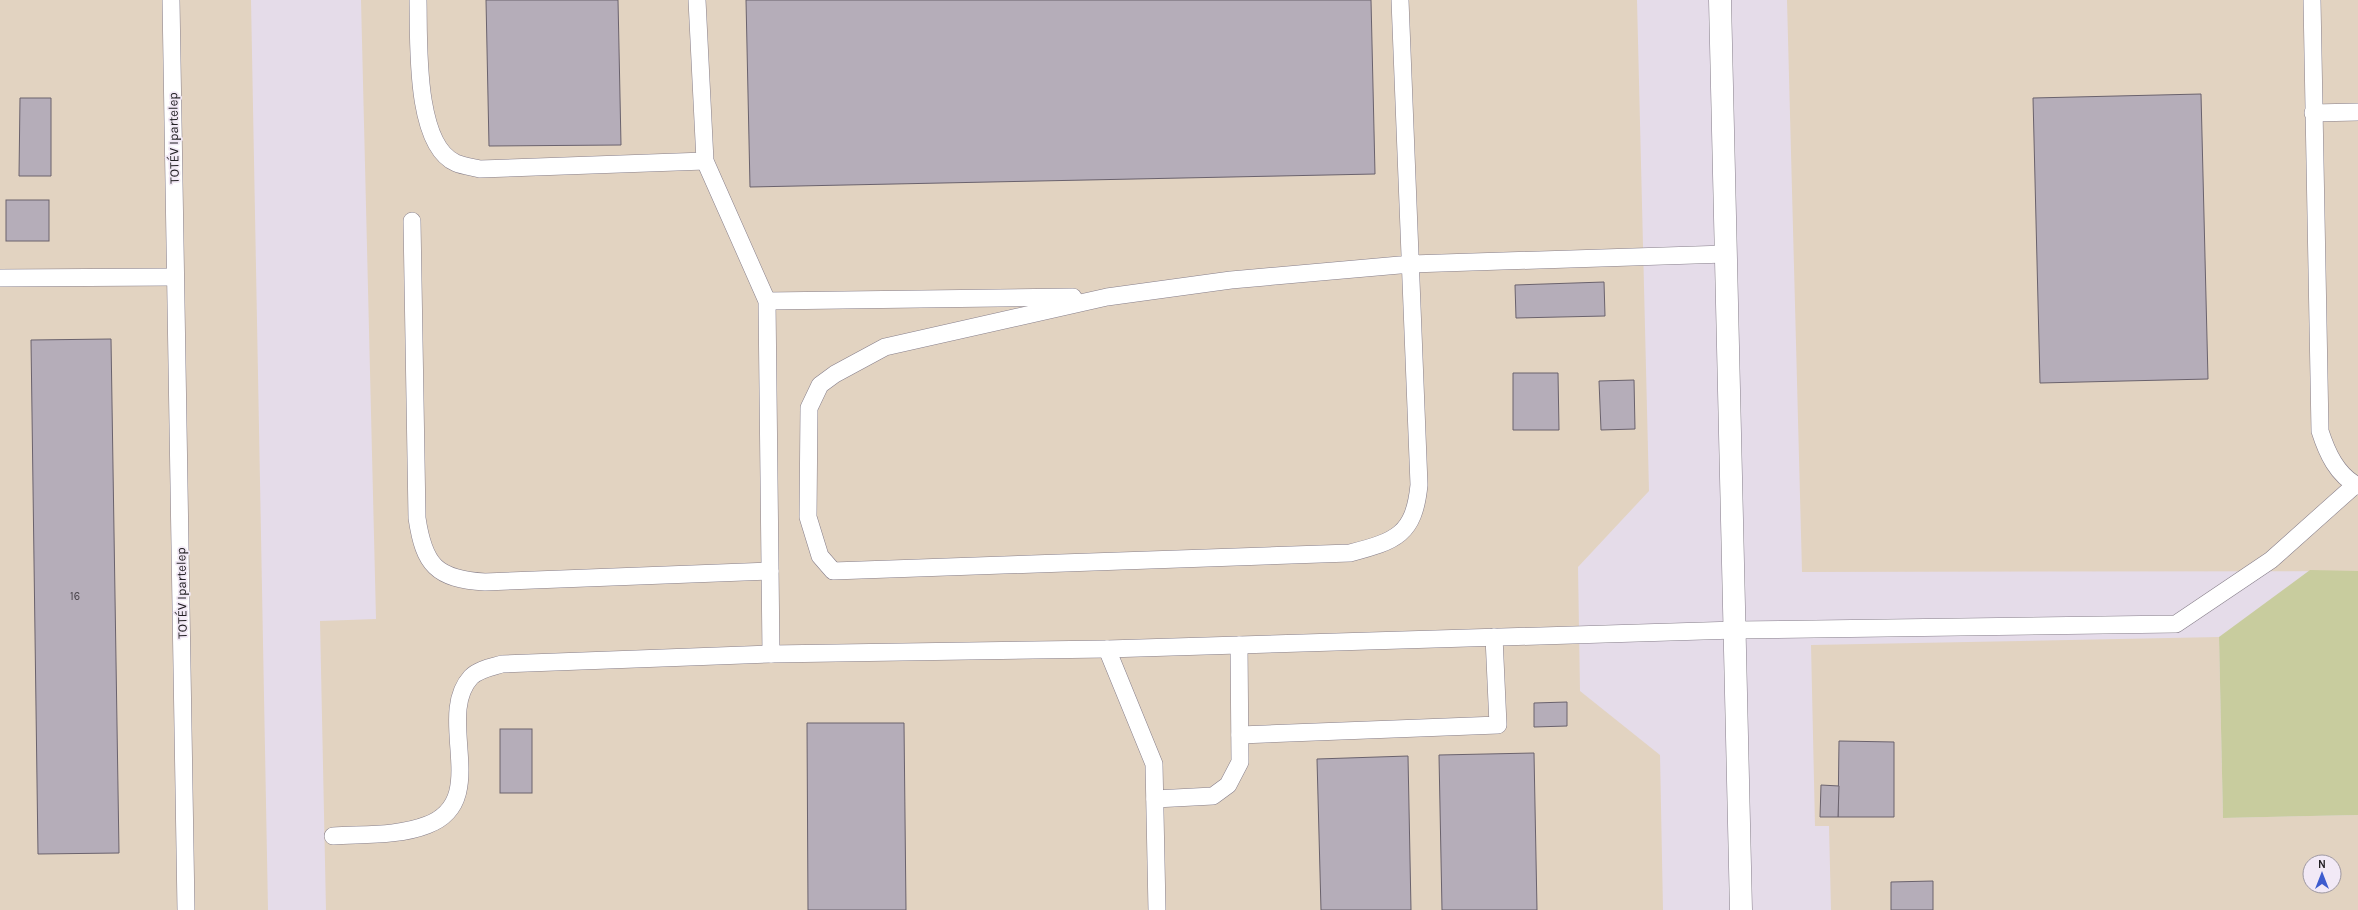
<svg xmlns="http://www.w3.org/2000/svg" width="2358" height="910" font-family="Karla,sans-serif">
<rect width="100%" height="100%" fill="#e5dce9"/>
<g fill="#e2d3c1" fill-rule="evenodd">
<path d="M 0,0 L 251,0 L 268,910 L 0,910 Z"/>
<path d="M 361,0 L 1637,0 L 1649,491 L 1578,567 L 1580,691 L 1660,755 L 1663,910 L 326,910 L 320,621 L 376,619 Z"/>
<path d="M 1787,0 L 2358,0 L 2358,571 L 1802,572 Z"/>
<path d="M 2219,637 L 2223,818 L 2358,815 L 2358,910 L 1831,910 L 1829,826 L 1815,826 L 1811,645 ZM 2310,862 L 2334,862 L 2334,886 L 2310,886 Z"/>
</g>
<path fill="#c8cc9e" d="M 2310,570 L 2358,571 L 2358,815 L 2223,818 L 2219,637 Z"/>
<g fill="#b5adb9" stroke="#6a626d">
<path d="M 486,0 L 618,0 L 621,145 L 489,146 Z"/>
<path d="M 746,0 L 1371,0 L 1375,174 L 750,187 Z"/>
<path d="M 2201,94 L 2208,379 L 2040,383 L 2033,98 Z"/>
<path d="M 20,98 L 51,98 L 51,176 L 19,176 Z"/>
<rect x="6" y="200" width="43" height="41"/>
<path d="M 1604,282 L 1605,316 L 1516,318 L 1515,285 Z"/>
<path d="M 111,339 L 119,853 L 38,854 L 31,340 Z"/>
<path d="M 1513,373 L 1558,373 L 1559,430 L 1513,430 Z"/>
<path d="M 1634,380 L 1635,429 L 1601,430 L 1599,381 Z"/>
<path d="M 1567,702 L 1567,726 L 1534,727 L 1534,703 Z"/>
<path d="M 807,723 L 904,723 L 906,910 L 808,910 Z"/>
<rect x="500" y="729" width="32" height="64"/>
<path d="M 1839,741 L 1894,742 L 1894,817 L 1838,817 Z"/>
<path d="M 1534,753 L 1537,910 L 1442,910 L 1439,755 Z"/>
<path d="M 1408,756 L 1411,910 L 1321,910 L 1317,759 Z"/>
<path d="M 1821,785 L 1839,786 L 1838,817 L 1820,817 Z"/>
<path d="M 1933,881 L 1933,910 L 1891,910 L 1891,882 Z"/>
</g>
<g fill="none" stroke-linecap="round" stroke-linejoin="round">
<g stroke="#867e8a" stroke-width="18">
<g id="lane">
<path d="M 171,0 L 186,910"/>
<path d="M 418,0 C 419,40 414,145 456,163 C 463,166 472,167 480,169 L 705,161"/>
<path d="M 697,0 L 705,161 L 767,301 L 771,654"/>
<path d="M 1400,0 L 1419,485 C 1414,535 1396,541 1350,553 L 833,571 L 820,556 L 808,517 L 809,408 L 820,385 L 835,374 L 885,347 L 1107,297 L 1231,280 L 1411,264 L 1726,254"/>
<path d="M 2312,0 L 2320,431 C 2327,453 2337,475 2358,486"/>
<path d="M 2313,113 L 2358,112"/>
<path d="M 412,221 L 417,518 C 424,565 436,579 485,582 L 770,571"/>
<path d="M 0,278 L 175,277"/>
<path d="M 767,301 L 1073,297"/>
<path d="M 1107,649 L 1154,764 L 1157,910"/>
<path d="M 1240,735 L 1498,725 L 1494,637"/>
<path d="M 1155,799 L 1213,796 L 1228,785 L 1240,762 L 1239,645"/>
<path d="M 333,836 C 364,834 399,836 427,825 C 492,801 434,717 471,677 C 479,669 492,667 502,664 L 771,654 L 1107,649 L 1736,630 L 2176,624 L 2271,560 L 2355,485"/>
</g>
</g>
<g stroke="#867e8a" stroke-width="23">
<path id="street" d="M 1720,0 L 1741,910"/>
</g>
<use href="#lane" stroke="#fff" stroke-width="17"/>
<use href="#street" stroke="#fff" stroke-width="22"/>
</g>
<g text-anchor="middle" stroke-width="3.5" stroke-linejoin="round" paint-order="stroke">
<g font-size="11" fill="#484349">
<text x="75" y="600">16</text>
</g>
<g font-size="13" fill="#232024" stroke="#f2e9f6">
<text transform="translate(173 138) rotate(-91)" y="5">TOTÉV Ipartelep</text>
<text transform="translate(181 593) rotate(-91)" y="5">TOTÉV Ipartelep</text>
</g>
</g>
<g transform="translate(2322 874)"><circle r="19" fill="#f2e9f6" stroke="#9f99a2"/>
<path d="M0-3L7 15L0 10L-7 15Z" fill="#3e5cce"/>
<text y="-6" font-size="11" font-weight="bold" text-anchor="middle" fill="#232024">N</text>
</g>
</svg>
